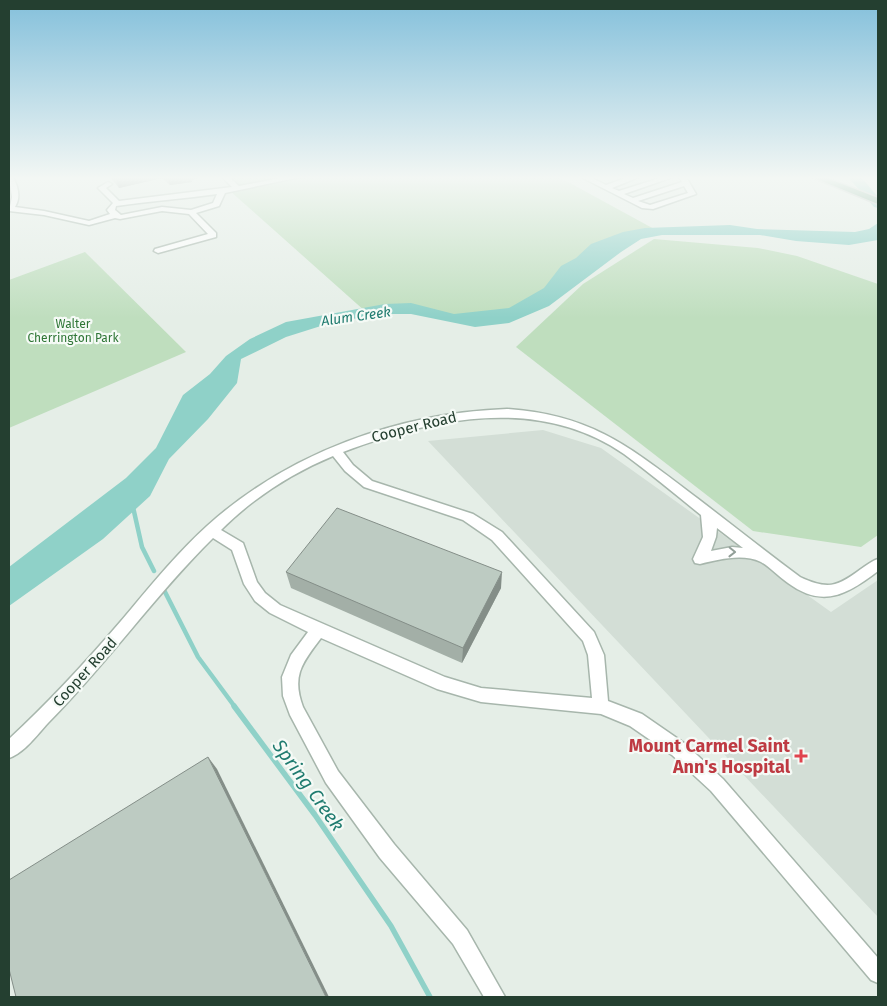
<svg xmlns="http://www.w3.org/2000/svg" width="887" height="1006" font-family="'Fira Sans',sans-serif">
<rect width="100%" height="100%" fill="#e5eee7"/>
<path fill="#d3ded6" d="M 543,430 L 601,448 L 831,612 L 878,580 L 878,917 L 428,441 Z"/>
<g fill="#bfdebe">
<path d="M 228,177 L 559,177 L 656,230 L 512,314 L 464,321 L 409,310 L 366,312 L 229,190 L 241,188 Z"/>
<path d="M 654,239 L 758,248 L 797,256 L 878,284 L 878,535 L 861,547 L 753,531 L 516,347 L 583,284 Z"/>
<path d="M 85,252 L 186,352 L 9,428 L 9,280 Z"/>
</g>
<path fill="#8fd1c8" d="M 878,223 L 878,240 L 849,245 L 796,241 L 760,235 L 662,235 L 641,239 L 621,252 L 549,306 L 509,323 L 475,327 L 411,314 L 377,314 L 324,325 L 286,337 L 241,359 L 237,383 L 208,419 L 169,459 L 150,496 L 103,539 L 9,606 L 9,567 L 126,478 L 156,448 L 183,395 L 210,374 L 226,356 L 250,339 L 286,322 L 385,304 L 411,303 L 454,314 L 509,308 L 544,288 L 561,266 L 576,258 L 591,244 L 623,232 L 645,228 L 730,225 L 757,229 L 855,232 L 869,229 Z"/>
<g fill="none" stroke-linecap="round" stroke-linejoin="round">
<g stroke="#8fd1c8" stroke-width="4.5">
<path d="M 133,507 L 142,547 L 154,571"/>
<path d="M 164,590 L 198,657 L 235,707"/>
</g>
<path stroke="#8fd1c8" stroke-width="5.5" d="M 234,706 L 315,815 L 391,926 L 430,997"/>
<path fill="#8fd1c8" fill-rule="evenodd" d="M 848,177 L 861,177 L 878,197 L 878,208 L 874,207 Z"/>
<g stroke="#a7b6ac" stroke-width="3">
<g id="minor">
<path d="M 9,177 L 13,177 C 18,187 21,197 15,207 L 44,211 L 89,221 L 110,214 L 107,210 L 113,203 L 98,188 L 108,182 L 112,184 L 106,188 L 119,201 L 232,187 L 222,177 L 229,177 L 239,186 L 286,177 L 300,177 L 225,193 L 219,206 L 196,213 L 216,233 L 216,237 L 158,253 L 154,251 L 155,249 L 208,234 L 189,214 L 162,211 L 120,219 L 115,218 L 89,225 L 44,215 L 9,211 L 12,197 ZM 217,194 L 213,203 L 191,210 L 162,207 L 121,215 L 115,210 L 116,206 C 149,201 183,199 217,194 Z"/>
<path d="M 581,177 L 590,177 L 606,185 L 629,177 L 639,177 L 612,188 L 619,191 L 663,177 L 673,177 L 624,194 L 633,198 L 682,182 L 679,177 L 686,177 L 696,194 L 653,209 L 642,208 ZM 684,186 L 688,193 L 650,205 L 638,201 Z"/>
<path d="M 507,409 C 593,415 631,448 697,498 C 731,524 765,551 800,577 C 828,590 837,587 861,569 C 867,565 872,561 878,559 L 878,571 C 848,594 823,609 788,583 C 779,577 770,567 761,562 C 742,553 718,560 700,564 L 695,563 L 693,559 L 703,537 L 701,515 C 676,495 650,473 624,454 C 538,395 433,418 343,452 L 353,465 L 372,481 L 473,514 L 502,532 L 594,632 L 604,655 L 608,701 L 642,714 L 684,743 L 723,779 L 878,958 L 878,983 L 871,980 L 711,791 L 672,755 L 630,726 L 601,714 L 481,702 L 437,689 L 321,638 C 303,662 291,675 303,707 L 338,771 L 394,844 L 467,930 L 505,997 L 484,997 L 453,944 L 380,858 L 326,783 L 290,715 L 283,696 L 282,677 L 291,655 L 308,632 L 270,613 L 255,601 L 244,584 L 232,550 L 213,538 C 154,596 107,664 48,723 C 37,735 24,753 9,758 L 9,739 C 49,702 86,662 121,621 C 148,589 176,554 207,526 C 288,453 398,413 507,409 ZM 333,456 L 345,471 L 364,487 L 463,520 L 492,540 L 583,641 L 588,655 L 592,698 L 481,688 L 445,677 L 280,605 L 265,593 L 257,582 L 243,543 L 221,530 C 253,498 292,473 333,456 ZM 717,528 L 743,548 L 732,547 L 711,551 L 716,537 Z"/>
</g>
</g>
<g stroke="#c2c9c5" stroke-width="3">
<path id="major" d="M 812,177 L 824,177 L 878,198 L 878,204 Z"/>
</g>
<use href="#minor" fill="#fff" fill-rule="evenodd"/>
<use href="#major" fill="#6aa283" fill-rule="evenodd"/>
</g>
<g fill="#a3afa7">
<path d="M 110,177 L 199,177 L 199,178 L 192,180 L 192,182 L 170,185 L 162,178 L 119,188 Z"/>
<path d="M 286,572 L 501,588 L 462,663 L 291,588 Z"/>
</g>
<g fill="#848e88">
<path d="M 115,177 L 162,177 L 162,178 L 119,188 Z"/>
<path d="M 167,177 L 199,177 L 199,178 L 192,180 L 192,182 L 170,185 Z"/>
<path d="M 502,572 L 501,588 L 462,663 L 463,648 Z"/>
<path d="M 208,757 L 217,769 L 329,997 L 326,997 Z"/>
</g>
<g fill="#bdcbc2" stroke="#848e88">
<path d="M 337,508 L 502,572 L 463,648 L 286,572 Z"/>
<path d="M 208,757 L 326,997 L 16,997 L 9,969 L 9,880 Z"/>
</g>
<defs><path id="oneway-chevron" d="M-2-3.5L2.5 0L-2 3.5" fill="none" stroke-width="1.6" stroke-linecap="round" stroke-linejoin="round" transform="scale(1.25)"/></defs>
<use stroke="#929f98" href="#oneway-chevron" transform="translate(732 552) rotate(1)"/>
<linearGradient id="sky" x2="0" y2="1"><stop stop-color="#84c0db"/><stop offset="0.56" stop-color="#f3f7f4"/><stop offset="1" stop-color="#f3f7f4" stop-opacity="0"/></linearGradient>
<rect width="887" height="318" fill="url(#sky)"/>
<path fill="#e0444e" stroke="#f5faf6" stroke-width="2" d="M798.5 748.5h5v5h5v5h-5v5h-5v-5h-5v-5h5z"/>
<g text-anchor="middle" stroke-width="4.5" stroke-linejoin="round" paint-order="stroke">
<g font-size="12" fill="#2f7636" stroke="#f5faf6">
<text x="73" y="328">Walter<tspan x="73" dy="14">Cherrington Park</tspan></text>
</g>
<g font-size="14" font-style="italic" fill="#1f7b6f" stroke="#f5faf6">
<text transform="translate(356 316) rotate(-8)" y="5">Alum Creek</text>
</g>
<g font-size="15" fill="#243f30" stroke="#f5faf6">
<text transform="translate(414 427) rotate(-14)" y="5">Cooper Road</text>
<text transform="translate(85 672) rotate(-48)" y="5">Cooper Road</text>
</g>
<g font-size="18" font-weight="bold" fill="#be3a42" stroke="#f5faf6" text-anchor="end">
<text x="790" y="752">Mount Carmel Saint<tspan x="790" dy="21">Ann's Hospital</tspan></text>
</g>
<g font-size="19" font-style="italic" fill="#1f7b6f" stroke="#f5faf6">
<text transform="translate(309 785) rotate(54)" y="7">Spring Creek</text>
</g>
</g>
<rect width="887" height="1006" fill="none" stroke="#243f30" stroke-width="20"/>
</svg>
